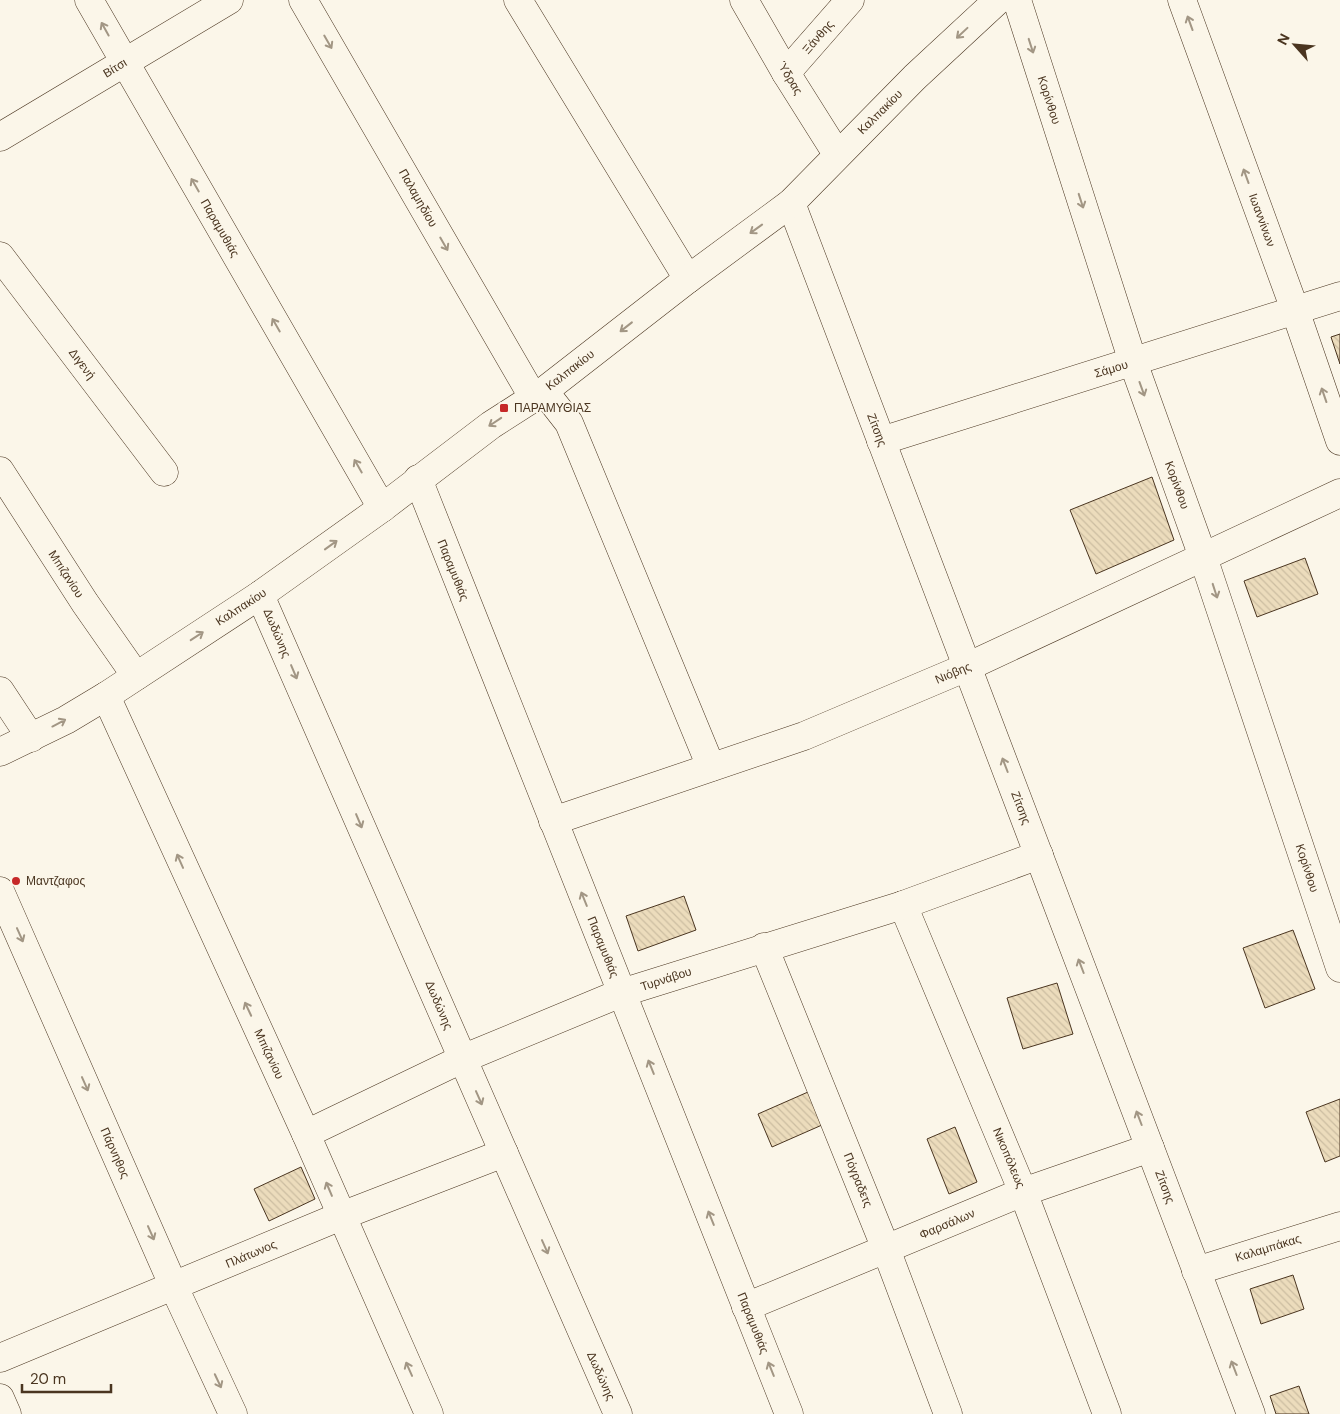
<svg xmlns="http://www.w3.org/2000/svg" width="1340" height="1414" font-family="'DM Sans',sans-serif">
<defs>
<pattern id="building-back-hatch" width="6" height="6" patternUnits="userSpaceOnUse" patternTransform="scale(1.25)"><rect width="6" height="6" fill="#ecdcbc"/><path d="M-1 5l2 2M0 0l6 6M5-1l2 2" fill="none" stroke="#ccbda1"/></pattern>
</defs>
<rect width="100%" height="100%" fill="#fbf6e9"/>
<g fill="url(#building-back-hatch)" stroke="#4a3520">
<path d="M 1340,334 L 1340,364 L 1331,337 Z"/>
<path d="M 1152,477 L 1174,540 L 1096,574 L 1070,510 Z"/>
<path d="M 1305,558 L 1318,594 L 1257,617 L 1244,581 Z"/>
<path d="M 684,896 L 696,930 L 638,951 L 626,916 Z"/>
<path d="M 1293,930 L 1315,989 L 1265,1008 L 1243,948 Z"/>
<path d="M 1057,983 L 1073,1034 L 1023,1049 L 1007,998 Z"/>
<path d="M 808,1092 L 822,1125 L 772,1147 L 758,1114 Z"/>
<path d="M 1340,1099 L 1340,1156 L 1325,1162 L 1306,1112 Z"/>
<path d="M 955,1127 L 977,1182 L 949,1194 L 927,1139 Z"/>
<path d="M 301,1167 L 315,1199 L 269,1221 L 254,1189 Z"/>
<path d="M 1293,1275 L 1304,1309 L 1261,1324 L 1250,1289 Z"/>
<path d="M 1299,1386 L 1309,1414 L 1276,1414 L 1270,1396 Z"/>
</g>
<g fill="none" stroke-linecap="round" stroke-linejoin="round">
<g stroke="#4a3520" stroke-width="29">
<g id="minor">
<path d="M 89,0 L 382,508"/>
<path d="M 303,0 L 533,397"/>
<path d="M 518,0 L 688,279"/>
<path d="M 744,0 L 786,73 L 837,154"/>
<path d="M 1017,0 L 1133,362 L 1203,557 L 1340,968"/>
<path d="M 1182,0 L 1295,310 L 1340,441"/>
<path d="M 786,73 L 850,0"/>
<path d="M 0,137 L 229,0"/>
<path d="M 791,203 L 1251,1414"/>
<path d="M 0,256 L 164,472"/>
<path d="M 544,391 L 569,423 L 711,767"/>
<path d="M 881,441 L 1340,296"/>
<path d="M 0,471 L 85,603 L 136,676"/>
<path d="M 418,479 L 789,1414"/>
<path d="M 260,595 L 618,1414"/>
<path d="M 0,691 L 31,738"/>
<path d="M 106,696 L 306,1134 L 429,1414"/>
<path d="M 0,752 L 66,720 L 106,696 L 260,595 L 382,508 L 491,425 L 544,391 L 688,279 L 791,203 L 915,77 L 998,0"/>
<path d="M 553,821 L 804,736 L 967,667 L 1340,493"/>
<path d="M 0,891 L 174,1287 L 233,1414"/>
<path d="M 903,905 L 1023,1192 L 1107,1414"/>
<path d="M 764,947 L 886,1249 L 948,1414"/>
<path d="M 306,1134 L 462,1059 L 621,993 L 903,905 L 1039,855"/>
<path d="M 1196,1271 L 1340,1226"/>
<path d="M 746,1307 L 1023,1192 L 1150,1148"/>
<path d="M 0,1358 L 341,1216 L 504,1153"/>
<path d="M 0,1398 L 7,1414"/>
</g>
</g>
<use href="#minor" stroke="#fbf6e9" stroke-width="28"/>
</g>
<defs><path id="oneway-shaft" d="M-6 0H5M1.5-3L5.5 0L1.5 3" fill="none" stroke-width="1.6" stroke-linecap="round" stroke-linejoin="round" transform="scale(1.25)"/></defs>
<g stroke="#a29684">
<use href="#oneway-shaft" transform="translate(1190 23) rotate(-110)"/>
<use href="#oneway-shaft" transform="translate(105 29) rotate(-119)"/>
<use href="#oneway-shaft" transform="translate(962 33) rotate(137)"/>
<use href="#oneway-shaft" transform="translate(328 42) rotate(60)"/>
<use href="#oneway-shaft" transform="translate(1031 46) rotate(72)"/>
<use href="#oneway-shaft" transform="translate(1246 176) rotate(-110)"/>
<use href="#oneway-shaft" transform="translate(195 185) rotate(-120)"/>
<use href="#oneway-shaft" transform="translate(1081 201) rotate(72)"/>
<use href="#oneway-shaft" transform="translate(756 229) rotate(144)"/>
<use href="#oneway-shaft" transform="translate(444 244) rotate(60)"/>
<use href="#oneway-shaft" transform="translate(276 325) rotate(-120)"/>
<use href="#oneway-shaft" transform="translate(626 327) rotate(142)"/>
<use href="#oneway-shaft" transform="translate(1142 389) rotate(70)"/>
<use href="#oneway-shaft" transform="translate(1324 395) rotate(-109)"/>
<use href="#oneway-shaft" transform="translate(495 422) rotate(146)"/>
<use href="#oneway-shaft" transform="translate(358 466) rotate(-120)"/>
<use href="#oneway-shaft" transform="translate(331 545) rotate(-36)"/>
<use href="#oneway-shaft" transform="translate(1215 591) rotate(72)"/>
<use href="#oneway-shaft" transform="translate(197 636) rotate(-33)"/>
<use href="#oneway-shaft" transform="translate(294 672) rotate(67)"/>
<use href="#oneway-shaft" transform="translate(59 723) rotate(-28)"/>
<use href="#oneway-shaft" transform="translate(1005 765) rotate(-111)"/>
<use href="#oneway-shaft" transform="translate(359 821) rotate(67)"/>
<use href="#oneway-shaft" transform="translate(180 861) rotate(-114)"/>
<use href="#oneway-shaft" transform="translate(584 899) rotate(-112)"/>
<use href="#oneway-shaft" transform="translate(20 935) rotate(66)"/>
<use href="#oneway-shaft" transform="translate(1081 966) rotate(-111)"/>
<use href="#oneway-shaft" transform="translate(248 1009) rotate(-115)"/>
<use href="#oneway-shaft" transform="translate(651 1067) rotate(-112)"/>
<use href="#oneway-shaft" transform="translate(85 1084) rotate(66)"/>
<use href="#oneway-shaft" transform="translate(479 1098) rotate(66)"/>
<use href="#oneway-shaft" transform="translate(1139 1118) rotate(-111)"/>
<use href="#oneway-shaft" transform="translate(329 1189) rotate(-113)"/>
<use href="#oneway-shaft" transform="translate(711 1218) rotate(-112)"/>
<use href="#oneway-shaft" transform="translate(151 1233) rotate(66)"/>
<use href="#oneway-shaft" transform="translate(545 1247) rotate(66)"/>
<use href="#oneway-shaft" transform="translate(1234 1368) rotate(-111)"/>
<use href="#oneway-shaft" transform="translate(409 1369) rotate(-114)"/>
<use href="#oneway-shaft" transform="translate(771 1369) rotate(-112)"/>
<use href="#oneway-shaft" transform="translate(218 1381) rotate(65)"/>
</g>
<g fill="#c62828" stroke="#fbf6e9" stroke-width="2">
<rect x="499" y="403" width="10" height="10" rx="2.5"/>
<circle cx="16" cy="881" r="5"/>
</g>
<g text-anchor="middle" stroke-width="4" stroke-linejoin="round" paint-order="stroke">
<g font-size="12" fill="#4a3520" stroke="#fbf6e9">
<text transform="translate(818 37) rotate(-49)" y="4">Ξάνθης</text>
<text transform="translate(115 68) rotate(-31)" y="4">Βίτσι</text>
<text transform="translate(790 78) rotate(59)" y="4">Ύδρας</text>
<text transform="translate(1049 100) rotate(72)" y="4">Κορίνθου</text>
<text transform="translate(880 112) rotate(-45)" y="4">Καλπακίου</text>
<text transform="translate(418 198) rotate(60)" y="4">Παλαμηδίου</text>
<text transform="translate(1262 220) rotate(70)" y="4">Ιωαννίνων</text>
<text transform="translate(220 228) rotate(60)" y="4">Παραμυθιάς</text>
<text transform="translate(82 364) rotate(53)" y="4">Διγενή</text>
<text transform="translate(1111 369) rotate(-17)" y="4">Σάμου</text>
<text transform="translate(570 370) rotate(-38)" y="4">Καλπακίου</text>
<text transform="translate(877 430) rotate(69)" y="4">Ζίτσης</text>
<text transform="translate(1177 485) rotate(70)" y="4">Κορίνθου</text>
<text transform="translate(453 570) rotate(68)" y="4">Παραμυθιάς</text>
<text transform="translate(66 574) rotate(57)" y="4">Μπιζανίου</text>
<text transform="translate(241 607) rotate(-33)" y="4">Καλπακίου</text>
<text transform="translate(277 633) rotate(67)" y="4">Δωδώνης</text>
<text transform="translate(953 673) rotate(-23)" y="4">Νιόβης</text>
<text transform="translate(1021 808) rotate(69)" y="4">Ζίτσης</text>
<text transform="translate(1307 868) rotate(72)" y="4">Κορίνθου</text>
<text transform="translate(603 947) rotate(68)" y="4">Παραμυθιάς</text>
<text transform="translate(666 979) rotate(-18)" y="4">Τυρνάβου</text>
<text transform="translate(439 1005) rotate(67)" y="4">Δωδώνης</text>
<text transform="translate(269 1054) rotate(65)" y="4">Μπιζανίου</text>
<text transform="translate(115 1153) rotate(66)" y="4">Πάρνηθος</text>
<text transform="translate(1009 1158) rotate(67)" y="4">Nικοπόλεως</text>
<text transform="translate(858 1180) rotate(68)" y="4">Πόγραδετς</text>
<text transform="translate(1165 1187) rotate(69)" y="4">Ζίτσης</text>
<text transform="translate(947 1224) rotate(-23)" y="4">Φαρσάλων</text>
<text transform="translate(1268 1248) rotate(-17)" y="4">Καλαμπάκας</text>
<text transform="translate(251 1254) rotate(-23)" y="4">Πλάτωνος</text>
<text transform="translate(753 1323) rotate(68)" y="4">Παραμυθιάς</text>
<text transform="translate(601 1376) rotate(66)" y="4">Δωδώνης</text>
</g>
<g font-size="12" fill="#4a3520" stroke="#fbf6e9" text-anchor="start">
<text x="514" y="412">ΠΑΡΑΜΥΘΙΑΣ</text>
<text x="26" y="885">Μαντζαφος</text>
</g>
</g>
<g transform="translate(1295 45) rotate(297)" stroke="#fbf6e9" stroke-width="4" paint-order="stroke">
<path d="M0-4L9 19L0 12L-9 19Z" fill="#4a3520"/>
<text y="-8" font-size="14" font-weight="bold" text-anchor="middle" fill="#4a3520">N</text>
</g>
<path d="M22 1384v8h89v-8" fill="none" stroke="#4a3520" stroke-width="2.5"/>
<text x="30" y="1384" font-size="15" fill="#4a3520" stroke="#fbf6e9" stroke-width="4" paint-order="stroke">20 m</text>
</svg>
